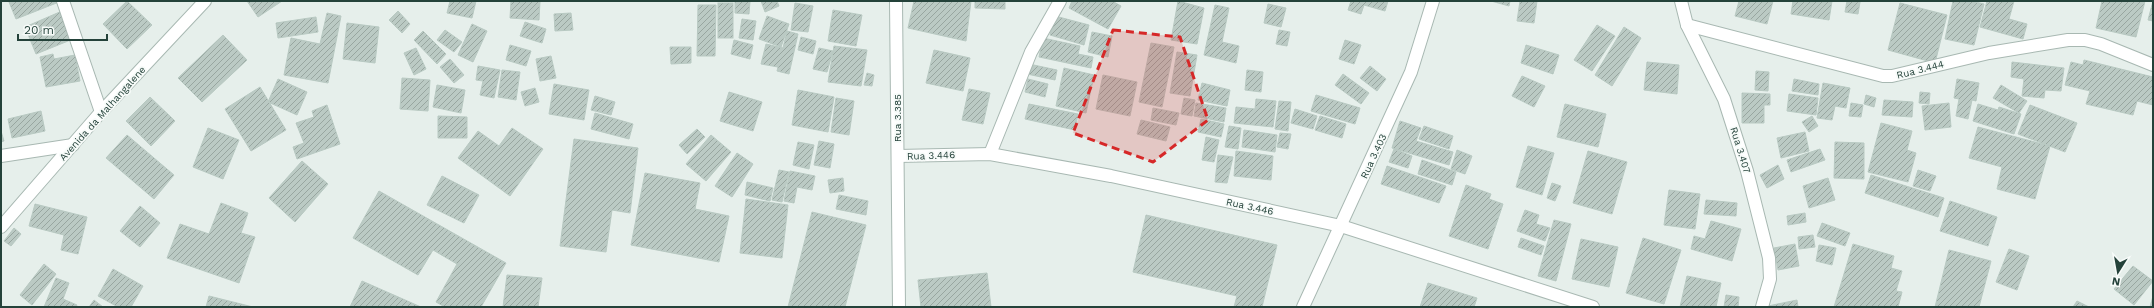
<svg xmlns="http://www.w3.org/2000/svg" width="2154" height="308" font-family="'Work Sans',sans-serif">
<defs>
<pattern id="building-hatch" width="6" height="6" patternUnits="userSpaceOnUse"><rect width="6" height="6" fill="#bbcac4"/><path d="M-1 1l2-2M0 6l6-6M5 7l2-2" fill="none" stroke="#98a6a0"/></pattern>
</defs>
<rect width="100%" height="100%" fill="#e6efeb"/>
<g fill="url(#building-hatch)" stroke="#b8c9c2">
<path d="M 12,1 L 59,1 L 59,2 L 16,19 L 9,2 Z"/>
<path d="M 127,1 L 152,25 L 127,49 L 103,24 Z"/>
<path d="M 247,1 L 282,1 L 258,17 Z"/>
<path d="M 450,1 L 476,1 L 472,18 L 447,13 Z"/>
<path d="M 511,1 L 540,1 L 539,20 L 510,18 Z"/>
<path d="M 735,1 L 750,1 L 749,14 L 735,13 Z"/>
<path d="M 761,1 L 777,1 L 779,6 L 765,12 Z"/>
<path d="M 914,1 L 971,1 L 966,41 L 908,28 Z"/>
<path d="M 975,1 L 1005,1 L 1005,9 L 975,8 Z"/>
<path d="M 1072,1 L 1112,1 L 1121,6 L 1108,29 L 1069,8 Z"/>
<path d="M 1178,1 L 1204,8 L 1197,44 L 1171,40 Z"/>
<path d="M 1351,1 L 1388,1 L 1385,11 L 1364,5 L 1361,14 L 1348,10 Z"/>
<path d="M 1491,1 L 1510,1 L 1509,6 Z"/>
<path d="M 1520,1 L 1537,1 L 1534,23 L 1517,21 Z"/>
<path d="M 1739,1 L 1773,1 L 1767,24 L 1735,16 Z"/>
<path d="M 1793,1 L 1832,1 L 1829,20 L 1791,14 Z"/>
<path d="M 1847,1 L 1860,2 L 1858,14 L 1845,12 Z"/>
<path d="M 1953,1 L 1971,1 L 1984,4 L 1974,45 L 1945,39 Z"/>
<path d="M 1987,1 L 2014,1 L 2009,19 L 2027,24 L 2023,39 L 1980,27 Z"/>
<path d="M 2102,1 L 2145,1 L 2136,37 L 2096,28 Z"/>
<path d="M 2153,1 L 2153,21 L 2148,20 Z"/>
<rect x="718" y="3" width="15" height="35"/>
<path d="M 795,3 L 813,6 L 808,32 L 791,30 Z"/>
<path d="M 1900,3 L 1947,15 L 1935,63 L 1888,50 Z"/>
<path d="M 1268,4 L 1286,8 L 1281,27 L 1264,23 Z"/>
<path d="M 698,5 L 716,5 L 715,56 L 697,56 Z"/>
<path d="M 1215,5 L 1229,8 L 1222,42 L 1239,46 L 1236,63 L 1204,55 Z"/>
<path d="M 833,10 L 862,15 L 856,46 L 828,41 Z"/>
<path d="M 62,11 L 73,39 L 36,54 L 25,27 Z"/>
<path d="M 398,11 L 410,24 L 402,33 L 389,20 Z"/>
<path d="M 327,13 L 341,16 L 328,83 L 284,75 L 291,38 L 320,44 Z"/>
<path d="M 571,13 L 573,30 L 555,31 L 554,14 Z"/>
<path d="M 767,16 L 789,24 L 781,47 L 759,39 Z"/>
<path d="M 1055,16 L 1089,25 L 1084,45 L 1050,35 Z"/>
<path d="M 316,17 L 318,32 L 278,38 L 276,23 Z"/>
<path d="M 742,19 L 756,21 L 753,40 L 739,38 Z"/>
<path d="M 525,22 L 546,29 L 542,43 L 520,36 Z"/>
<path d="M 347,23 L 379,27 L 375,63 L 343,59 Z"/>
<path d="M 472,24 L 487,31 L 473,62 L 458,55 Z"/>
<path d="M 1597,25 L 1615,36 L 1592,71 L 1574,60 Z"/>
<path d="M 1624,27 L 1641,38 L 1612,86 L 1595,75 Z"/>
<path d="M 445,30 L 462,42 L 454,52 L 437,40 Z"/>
<path d="M 1279,30 L 1290,32 L 1287,46 L 1276,44 Z"/>
<path d="M 423,31 L 446,54 L 437,64 L 414,40 Z"/>
<path d="M 787,31 L 798,34 L 789,74 L 777,71 L 778,67 L 761,64 L 766,44 L 783,48 Z"/>
<path d="M 1092,32 L 1112,36 L 1108,57 L 1088,52 Z"/>
<path d="M 223,35 L 247,60 L 202,102 L 178,78 Z"/>
<path d="M 801,37 L 816,41 L 813,54 L 798,50 Z"/>
<path d="M 1043,38 L 1080,46 L 1078,54 L 1093,57 L 1091,68 L 1039,57 Z"/>
<path d="M 734,40 L 753,45 L 750,59 L 731,54 Z"/>
<path d="M 1345,40 L 1361,45 L 1354,64 L 1339,59 Z"/>
<path d="M 1151,43 L 1174,47 L 1162,107 L 1139,102 Z"/>
<path d="M 510,45 L 531,51 L 526,66 L 506,60 Z"/>
<path d="M 1526,45 L 1559,55 L 1553,74 L 1521,63 Z"/>
<path d="M 834,46 L 867,50 L 861,86 L 828,82 Z"/>
<path d="M 670,47 L 691,47 L 691,63 L 671,64 Z"/>
<path d="M 416,48 L 426,69 L 414,75 L 404,53 Z"/>
<path d="M 819,48 L 833,51 L 827,72 L 813,69 Z"/>
<path d="M 934,50 L 970,58 L 963,91 L 926,83 Z"/>
<path d="M 1177,52 L 1197,55 L 1190,96 L 1170,93 Z"/>
<path d="M 53,54 L 54,59 L 75,55 L 80,81 L 46,87 L 40,57 Z"/>
<path d="M 551,56 L 556,78 L 540,81 L 536,59 Z"/>
<path d="M 450,59 L 464,75 L 454,83 L 440,67 Z"/>
<path d="M 2084,60 L 2153,77 L 2153,105 L 2137,101 L 2133,115 L 2086,104 L 2090,91 L 2065,85 L 2071,62 L 2083,65 Z"/>
<path d="M 1647,62 L 1679,65 L 1677,94 L 1644,90 Z"/>
<path d="M 2012,62 L 2064,68 L 2061,91 L 2045,90 L 2044,98 L 2022,96 L 2024,79 L 2011,77 Z"/>
<path d="M 1029,64 L 1057,70 L 1055,80 L 1027,74 Z"/>
<path d="M 478,66 L 500,70 L 494,98 L 480,95 L 483,81 L 476,80 Z"/>
<path d="M 1370,66 L 1386,79 L 1377,91 L 1360,78 Z"/>
<path d="M 1064,68 L 1094,75 L 1086,113 L 1056,106 Z"/>
<path d="M 502,70 L 520,72 L 516,100 L 498,97 Z"/>
<path d="M 1247,70 L 1263,72 L 1261,92 L 1245,90 Z"/>
<path d="M 1756,71 L 1769,72 L 1768,91 L 1755,90 Z"/>
<path d="M 867,73 L 874,75 L 872,86 L 864,85 Z"/>
<path d="M 1343,74 L 1369,93 L 1361,104 L 1335,85 Z"/>
<path d="M 1103,75 L 1137,82 L 1130,116 L 1096,109 Z"/>
<path d="M 1522,76 L 1545,86 L 1534,107 L 1512,96 Z"/>
<path d="M 402,78 L 430,80 L 428,111 L 400,109 Z"/>
<path d="M 278,79 L 307,92 L 297,115 L 268,102 Z"/>
<path d="M 1028,79 L 1048,84 L 1045,97 L 1025,92 Z"/>
<path d="M 1794,79 L 1819,84 L 1818,95 L 1792,91 Z"/>
<path d="M 1957,79 L 1979,83 L 1976,101 L 1972,100 L 1968,119 L 1956,116 L 1959,99 L 1954,98 Z"/>
<path d="M 1202,83 L 1230,90 L 1227,106 L 1198,100 Z"/>
<path d="M 1823,83 L 1850,88 L 1846,108 L 1835,106 L 1832,120 L 1817,118 Z"/>
<path d="M 554,84 L 589,90 L 584,120 L 549,114 Z"/>
<path d="M 437,85 L 465,90 L 461,113 L 433,107 Z"/>
<path d="M 2001,85 L 2027,101 L 2019,113 L 1993,98 Z"/>
<path d="M 260,87 L 286,130 L 251,151 L 225,109 Z"/>
<path d="M 535,88 L 539,102 L 525,106 L 521,92 Z"/>
<path d="M 969,89 L 990,93 L 983,124 L 962,120 Z"/>
<path d="M 798,90 L 834,97 L 828,132 L 792,125 Z"/>
<path d="M 729,92 L 762,102 L 753,131 L 720,121 Z"/>
<path d="M 1920,92 L 1930,93 L 1929,104 L 1919,103 Z"/>
<path d="M 1742,93 L 1770,94 L 1770,105 L 1764,105 L 1764,123 L 1742,123 Z"/>
<path d="M 1789,94 L 1818,98 L 1816,115 L 1787,111 Z"/>
<path d="M 1316,95 L 1360,108 L 1355,124 L 1311,111 Z"/>
<path d="M 1866,95 L 1876,98 L 1874,107 L 1864,104 Z"/>
<path d="M 595,96 L 615,102 L 611,115 L 591,110 Z"/>
<path d="M 150,97 L 175,121 L 151,146 L 126,121 Z"/>
<path d="M 836,98 L 854,101 L 849,135 L 831,132 Z"/>
<path d="M 1184,98 L 1195,100 L 1192,116 L 1181,114 Z"/>
<path d="M 1256,99 L 1276,101 L 1273,127 L 1234,123 L 1236,107 L 1255,109 Z"/>
<path d="M 1884,100 L 1913,102 L 1912,117 L 1882,115 Z"/>
<path d="M 1279,101 L 1291,102 L 1288,131 L 1275,129 Z"/>
<path d="M 1196,103 L 1226,108 L 1224,122 L 1194,116 Z"/>
<path d="M 1851,103 L 1863,105 L 1861,117 L 1849,116 Z"/>
<path d="M 1949,103 L 1951,127 L 1925,130 L 1922,106 Z"/>
<path d="M 1029,104 L 1078,114 L 1075,130 L 1025,119 Z"/>
<path d="M 1565,104 L 1606,114 L 1598,147 L 1557,137 Z"/>
<path d="M 1978,104 L 1998,110 L 1999,107 L 2021,114 L 2014,134 L 1973,121 Z"/>
<path d="M 327,105 L 340,144 L 297,159 L 293,147 L 304,143 L 296,123 L 314,117 L 312,111 Z"/>
<path d="M 2030,105 L 2077,123 L 2065,152 L 2018,134 Z"/>
<path d="M 1153,108 L 1179,113 L 1176,125 L 1151,120 Z"/>
<path d="M 1295,109 L 1317,116 L 1313,129 L 1291,123 Z"/>
<path d="M 41,111 L 45,131 L 12,138 L 8,119 Z"/>
<path d="M 595,113 L 633,124 L 629,139 L 591,129 Z"/>
<path d="M 438,116 L 467,117 L 467,138 L 438,138 Z"/>
<path d="M 1320,116 L 1346,124 L 1342,138 L 1315,130 Z"/>
<path d="M 1812,116 L 1818,126 L 1809,132 L 1802,122 Z"/>
<path d="M 1201,119 L 1224,124 L 1221,137 L 1198,132 Z"/>
<path d="M 1141,120 L 1170,127 L 1166,141 L 1137,134 Z"/>
<path d="M 1400,121 L 1421,128 L 1416,141 L 1453,152 L 1449,165 L 1392,148 Z"/>
<path d="M 1881,123 L 1912,131 L 1907,150 L 1916,153 L 1908,182 L 1868,172 Z"/>
<path d="M 1229,126 L 1241,128 L 1238,149 L 1225,147 Z"/>
<path d="M 1424,126 L 1453,136 L 1449,149 L 1419,139 Z"/>
<path d="M 1978,127 L 2050,146 L 2035,199 L 1997,189 L 2002,167 L 1969,158 Z"/>
<path d="M 208,128 L 239,140 L 223,179 L 193,167 Z"/>
<path d="M 512,128 L 543,149 L 510,196 L 458,158 L 478,131 L 499,146 Z"/>
<path d="M 697,129 L 705,137 L 687,154 L 679,145 Z"/>
<path d="M 1244,130 L 1277,135 L 1275,152 L 1242,147 Z"/>
<path d="M 1,131 L 4,141 L 1,142 Z"/>
<path d="M 1805,132 L 1809,151 L 1781,158 L 1777,138 Z"/>
<path d="M 1280,133 L 1291,134 L 1288,149 L 1277,147 Z"/>
<path d="M 127,135 L 174,175 L 154,199 L 106,158 Z"/>
<path d="M 711,135 L 731,152 L 706,181 L 686,164 Z"/>
<path d="M 1206,137 L 1219,140 L 1214,162 L 1202,160 Z"/>
<path d="M 574,139 L 638,148 L 630,213 L 612,210 L 606,252 L 560,246 Z"/>
<path d="M 819,141 L 834,144 L 830,168 L 814,165 Z"/>
<path d="M 798,142 L 814,145 L 809,169 L 793,165 Z"/>
<path d="M 1835,142 L 1864,143 L 1864,179 L 1834,178 Z"/>
<path d="M 1528,146 L 1554,153 L 1542,195 L 1516,187 Z"/>
<path d="M 1394,149 L 1412,156 L 1408,168 L 1389,162 Z"/>
<path d="M 1820,149 L 1825,160 L 1791,172 L 1787,160 Z"/>
<path d="M 1457,150 L 1472,156 L 1465,174 L 1451,169 Z"/>
<path d="M 1236,151 L 1273,156 L 1271,180 L 1234,176 Z"/>
<path d="M 1588,151 L 1627,162 L 1612,214 L 1573,203 Z"/>
<path d="M 737,153 L 753,164 L 732,197 L 715,186 Z"/>
<path d="M 1218,155 L 1233,157 L 1227,183 L 1215,182 Z"/>
<path d="M 1422,160 L 1456,172 L 1452,185 L 1418,174 Z"/>
<path d="M 302,161 L 328,184 L 295,222 L 269,198 Z"/>
<path d="M 1778,165 L 1784,179 L 1767,188 L 1760,175 Z"/>
<path d="M 1387,166 L 1446,186 L 1439,203 L 1381,184 Z"/>
<path d="M 779,170 L 789,172 L 782,202 L 772,200 Z"/>
<path d="M 1918,170 L 1936,176 L 1930,191 L 1913,186 Z"/>
<path d="M 790,171 L 815,176 L 812,190 L 797,187 L 794,203 L 784,201 Z"/>
<path d="M 645,173 L 700,183 L 695,209 L 729,216 L 719,262 L 631,245 Z"/>
<path d="M 1871,175 L 1944,198 L 1938,217 L 1865,193 Z"/>
<path d="M 442,176 L 479,195 L 464,223 L 427,205 Z"/>
<path d="M 843,178 L 844,191 L 830,193 L 828,180 Z"/>
<path d="M 1828,178 L 1835,200 L 1809,208 L 1803,186 Z"/>
<path d="M 747,182 L 773,188 L 770,201 L 745,195 Z"/>
<path d="M 1552,183 L 1561,186 L 1555,201 L 1547,198 Z"/>
<path d="M 1466,185 L 1491,194 L 1489,199 L 1503,204 L 1488,249 L 1449,236 Z"/>
<path d="M 1669,190 L 1700,194 L 1695,229 L 1664,225 Z"/>
<path d="M 379,191 L 506,263 L 481,307 L 445,307 L 436,302 L 457,264 L 433,250 L 418,275 L 353,238 Z"/>
<path d="M 839,195 L 868,201 L 866,215 L 836,209 Z"/>
<path d="M 746,199 L 788,205 L 782,258 L 740,253 Z"/>
<path d="M 1706,200 L 1737,203 L 1736,216 L 1704,214 Z"/>
<path d="M 1950,201 L 1997,217 L 1988,246 L 1940,231 Z"/>
<path d="M 221,203 L 248,213 L 241,233 L 255,237 L 239,283 L 167,258 L 180,224 L 209,234 Z"/>
<path d="M 35,204 L 87,217 L 78,254 L 61,250 L 64,235 L 29,226 Z"/>
<path d="M 140,206 L 160,223 L 140,247 L 120,231 Z"/>
<path d="M 1525,210 L 1539,215 L 1536,224 L 1550,228 L 1545,241 L 1517,231 Z"/>
<path d="M 812,212 L 866,225 L 845,307 L 788,307 Z"/>
<path d="M 1805,213 L 1806,222 L 1788,225 L 1787,216 Z"/>
<path d="M 1146,215 L 1277,245 L 1262,307 L 1234,307 L 1237,296 L 1133,272 Z"/>
<path d="M 1554,220 L 1571,224 L 1556,281 L 1538,276 Z"/>
<path d="M 1711,221 L 1741,229 L 1732,261 L 1691,249 L 1694,236 L 1705,239 Z"/>
<path d="M 1822,223 L 1850,233 L 1845,246 L 1817,236 Z"/>
<path d="M 14,228 L 21,234 L 11,246 L 4,241 Z"/>
<path d="M 1813,235 L 1815,247 L 1799,249 L 1798,237 Z"/>
<path d="M 1521,238 L 1544,246 L 1541,255 L 1518,247 Z"/>
<path d="M 1643,238 L 1681,250 L 1664,304 L 1626,293 Z"/>
<path d="M 1581,239 L 1618,247 L 1609,287 L 1572,279 Z"/>
<path d="M 1795,244 L 1799,266 L 1778,270 L 1774,248 Z"/>
<path d="M 1853,244 L 1894,256 L 1891,268 L 1902,271 L 1896,291 L 1902,292 L 1898,307 L 1834,307 Z"/>
<path d="M 1819,245 L 1836,248 L 1832,265 L 1816,261 Z"/>
<path d="M 2009,249 L 2029,256 L 2017,290 L 1996,282 Z"/>
<path d="M 1949,250 L 1991,261 L 1979,307 L 1935,307 Z"/>
<path d="M 44,264 L 56,274 L 32,305 L 20,295 Z"/>
<path d="M 2133,266 L 2153,281 L 2134,305 L 2114,289 Z"/>
<path d="M 113,269 L 143,286 L 131,307 L 118,307 L 98,296 Z"/>
<path d="M 987,273 L 991,307 L 921,307 L 918,280 Z"/>
<path d="M 507,275 L 542,278 L 538,307 L 503,307 Z"/>
<path d="M 1687,276 L 1721,283 L 1716,307 L 1680,307 Z"/>
<path d="M 56,278 L 69,283 L 63,299 L 77,305 L 76,307 L 44,307 Z"/>
<path d="M 362,281 L 421,307 L 350,307 Z"/>
<path d="M 1428,283 L 1477,298 L 1474,307 L 1420,307 Z"/>
<path d="M 1726,295 L 1739,297 L 1738,307 L 1724,307 Z"/>
<path d="M 209,296 L 253,307 L 206,307 Z"/>
<path d="M 2153,296 L 2153,307 L 2150,307 Z"/>
<path d="M 94,300 L 103,307 L 89,307 Z"/>
<path d="M 1797,300 L 1798,307 L 1768,307 L 1768,306 Z"/>
<path d="M 2077,301 L 2089,307 L 2073,307 Z"/>
</g>
<g fill="none" stroke-linecap="round" stroke-linejoin="round">
<g stroke="#a8b8b2" stroke-width="14">
<g id="minor">
<path d="M 63,1 L 101,112"/>
<path d="M 896,1 L 899,307"/>
<path d="M 1681,1 L 1687,25 L 1724,99 L 1747,171 L 1769,258 L 1770,279 L 1762,307"/>
<path d="M 1687,25 L 1883,76 L 1892,76 L 1989,53 L 2068,40 L 2085,40 L 2101,44 L 2153,65"/>
<path d="M 990,154 L 1031,52 L 1060,1"/>
<path d="M 1,156 L 73,145"/>
<path d="M 898,156 L 990,154 L 1111,176 L 1341,226 L 1593,307"/>
<path d="M 1,227 L 101,112 L 205,1"/>
<path d="M 1303,307 L 1411,72 L 1433,1"/>
</g>
</g>
<use href="#minor" stroke="#fff" stroke-width="12"/>
</g>
<path fill="#d62828" fill-opacity="0.2" stroke="#d62828" stroke-width="3" stroke-dasharray="8 5" stroke-linejoin="round" d="M 1113,30 L 1180,37 L 1208,120 L 1153,162 L 1073,133 Z"/>
<g text-anchor="middle" stroke-width="3.5" stroke-linejoin="round" paint-order="stroke">
<g font-size="10" fill="#24423a" stroke="#f7fbf9">
<text transform="translate(1920 69) rotate(-14)" y="4">Rua 3.444</text>
<text transform="translate(102 113) rotate(-48)" y="4">Avenida da Malhangalene</text>
<text transform="translate(897 118) rotate(-90)" y="4">Rua 3.385</text>
<text transform="translate(1741 150) rotate(73)" y="4">Rua 3.407</text>
<text transform="translate(931 155) rotate(-2)" y="4">Rua 3.446</text>
<text transform="translate(1373 156) rotate(-65)" y="4">Rua 3.403</text>
<text transform="translate(1250 206) rotate(12)" y="4">Rua 3.446</text>
</g>
</g>
<rect width="2154" height="308" fill="none" stroke="#24423a" stroke-width="4"/>
<g transform="translate(2118 272) rotate(191)" stroke="#f7fbf9" stroke-width="3" paint-order="stroke">
<path d="M0-3L7 15L0 10L-7 15Z" fill="#24423a"/>
<text y="-6" font-size="11" font-weight="bold" text-anchor="middle" fill="#24423a">N</text>
</g>
<path d="M18 34v6h89v-6" fill="none" stroke="#24423a" stroke-width="2"/>
<text x="24" y="34" font-size="12" fill="#24423a" stroke="#f7fbf9" stroke-width="3" paint-order="stroke">20 m</text>
</svg>
